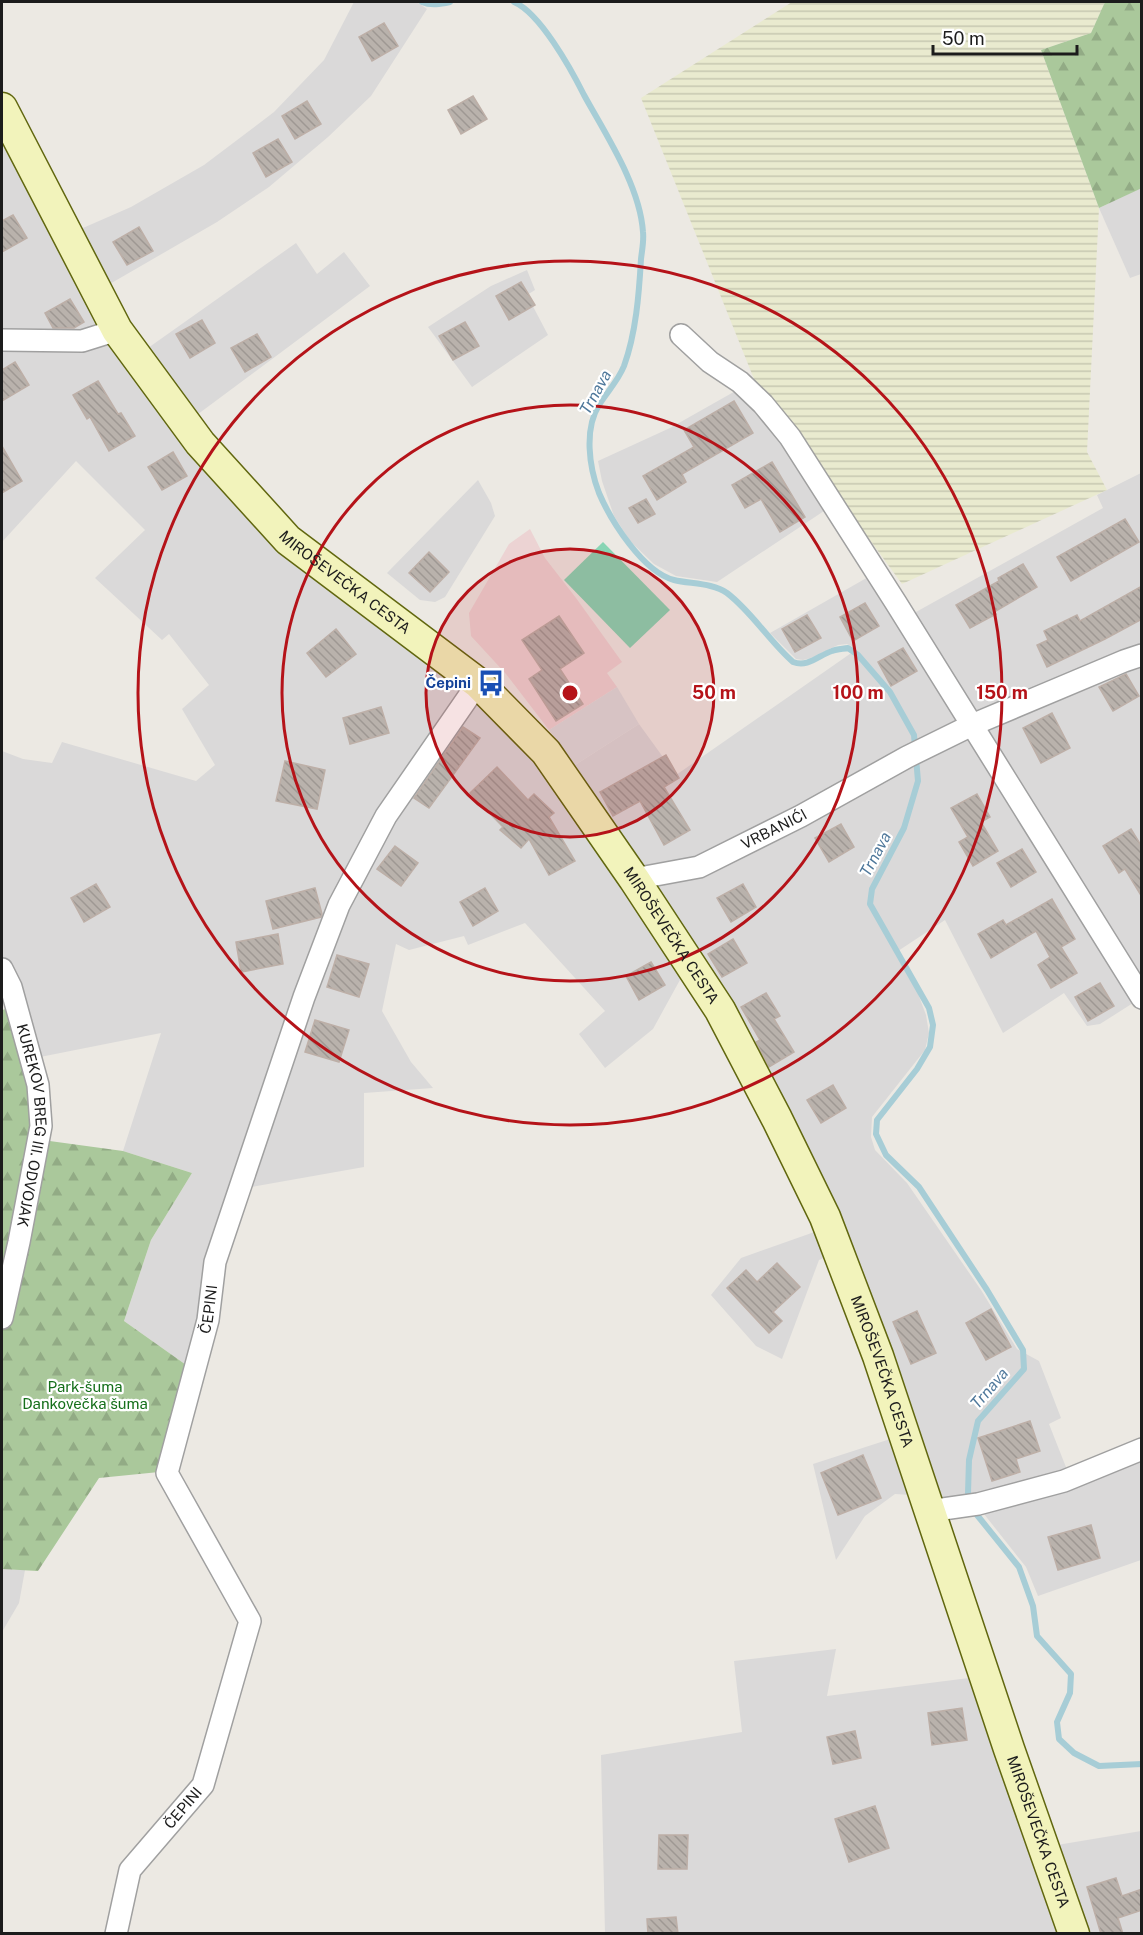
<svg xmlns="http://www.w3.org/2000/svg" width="1143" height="1935" font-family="'Public Sans',sans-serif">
<defs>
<pattern id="farmland-rules" width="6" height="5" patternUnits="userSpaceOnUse" patternTransform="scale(1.5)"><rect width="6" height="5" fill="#e9eacf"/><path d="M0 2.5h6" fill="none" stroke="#c7c8b1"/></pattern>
<pattern id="forest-firs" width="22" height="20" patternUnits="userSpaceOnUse" patternTransform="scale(1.5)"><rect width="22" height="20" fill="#aac89b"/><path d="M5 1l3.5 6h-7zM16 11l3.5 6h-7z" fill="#92ab85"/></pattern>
<pattern id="building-back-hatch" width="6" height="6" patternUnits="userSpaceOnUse" patternTransform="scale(1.5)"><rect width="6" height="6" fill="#b9b2ac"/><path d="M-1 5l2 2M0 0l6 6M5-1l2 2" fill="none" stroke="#9e9893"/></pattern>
</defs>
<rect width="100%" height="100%" fill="#ece9e3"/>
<g fill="#dad9d9">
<path d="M 354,2 L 417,2 L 427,9 L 371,96 L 328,137 L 269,187 L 217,222 L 89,296 L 148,348 L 296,243 L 317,274 L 344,252 L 370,286 L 182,426 L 554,776 L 575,765 L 639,724 L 676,775 L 857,649 L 847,644 L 838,645 L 811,658 L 803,660 L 796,659 L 770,633 L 870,576 L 898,622 L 1103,508 L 1097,495 L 1141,473 L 1141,998 L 1100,1024 L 1087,1026 L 1064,993 L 1003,1033 L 945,920 L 895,953 L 917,991 L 926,1015 L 929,1033 L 925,1050 L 872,1117 L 871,1137 L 875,1150 L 907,1183 L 981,1290 L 1017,1349 L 1039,1361 L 1061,1418 L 1049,1424 L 1073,1485 L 1141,1454 L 1141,1560 L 1038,1596 L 1026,1567 L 984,1514 L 976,1499 L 895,1494 L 865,1516 L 836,1560 L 813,1464 L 912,1432 L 847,1248 L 819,1260 L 782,1359 L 756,1346 L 711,1295 L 741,1258 L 837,1224 L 692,958 L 653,1029 L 605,1068 L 579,1034 L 605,1011 L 525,923 L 468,945 L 464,936 L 409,950 L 396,944 L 382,1011 L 411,1062 L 433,1088 L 364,1093 L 364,1167 L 229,1191 L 189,1367 L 124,1321 L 151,1240 L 192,1173 L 123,1151 L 161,1033 L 30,1059 L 2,961 L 2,751 L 23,759 L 52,763 L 62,742 L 196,781 L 215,765 L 182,709 L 209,685 L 169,634 L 162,640 L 95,578 L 145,530 L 76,461 L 2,542 L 2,119 L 60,238 L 131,207 L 204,165 L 274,112 L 324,60 Z"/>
<path d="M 1141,188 L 1141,274 L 1130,278 L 1099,208 Z"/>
<path d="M 527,270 L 535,290 L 527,295 L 548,335 L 472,387 L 428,327 L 491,286 Z"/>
<path d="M 739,389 L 757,404 L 827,509 L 717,582 L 676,576 L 654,564 L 630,541 L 614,516 L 602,481 L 598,461 L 670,428 Z"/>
<path d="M 478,480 L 491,503 L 495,516 L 445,597 L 435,602 L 420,600 L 387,573 Z"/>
<path d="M 2,1569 L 25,1570 L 19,1603 L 2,1632 Z"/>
<path d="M 836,1649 L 827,1696 L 969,1678 L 998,1671 L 1051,1846 L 1141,1831 L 1141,1933 L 605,1933 L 601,1755 L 742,1732 L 734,1661 Z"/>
</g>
<path fill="#ecd3d3" d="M 530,529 L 545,558 L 576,598 L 622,662 L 607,673 L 617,687 L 549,730 L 506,674 L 471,636 L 469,613 L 509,544 Z"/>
<path fill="url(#farmland-rules)" d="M 792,2 L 1105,2 L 1091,33 L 1041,50 L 1099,208 L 1087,452 L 1107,490 L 902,584 L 756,384 L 641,98 Z"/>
<g fill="url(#forest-firs)">
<path d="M 1105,2 L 1141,2 L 1142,188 L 1099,208 L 1041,50 L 1091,33 Z"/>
<path d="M 10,1008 L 25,1063 L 35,1139 L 123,1151 L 192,1173 L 151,1240 L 124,1321 L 189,1367 L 159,1472 L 99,1478 L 38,1571 L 2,1569 L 2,1010 Z"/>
</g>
<path fill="#88d5b4" d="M 603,542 L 670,610 L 630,648 L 564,580 Z"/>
<path fill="#dcdcdc" d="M 617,687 L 639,724 L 575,765 L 549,730 Z"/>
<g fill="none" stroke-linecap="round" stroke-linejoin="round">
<g stroke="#a7cdd6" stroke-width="6">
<path d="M 422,2 C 431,6 441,4 450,2"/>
<path d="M 514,2 C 540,13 571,69 584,95 C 606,135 640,186 643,232 C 644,241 642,250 641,259 C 639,294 636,333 624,366 C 618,381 607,392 599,405 C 584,429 589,467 599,493 C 611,521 643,572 674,580 C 691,584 713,583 727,593 C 752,612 769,641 793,662 C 808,668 819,655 832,651 C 837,649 843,649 848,648 L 858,655 L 890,692 L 914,735 L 918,781 L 904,828 L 872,889 L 870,904 L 929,1008 L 933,1025 L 930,1047 L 917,1069 L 877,1120 L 876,1134 L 886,1155 L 919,1187 L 987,1290 L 1023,1350 L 1024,1369 L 978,1421 L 969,1460 L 968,1493 L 977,1515 L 1019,1567 L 1033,1606 L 1037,1636 L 1071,1674 L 1070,1693 L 1057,1722 L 1059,1739 L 1074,1753 L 1099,1766 L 1142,1764"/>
</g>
</g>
<g fill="url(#building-back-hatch)" stroke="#bdafa7" stroke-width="1.5">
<path d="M 384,23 L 398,46 L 372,61 L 359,37 Z"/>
<path d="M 473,96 L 487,119 L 461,134 L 448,110 Z"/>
<path d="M 307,101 L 321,124 L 295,139 L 282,116 Z"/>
<path d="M 278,139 L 292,162 L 266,177 L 253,153 Z"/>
<path d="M 13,215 L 27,238 L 2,252 L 2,221 Z"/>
<path d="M 139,227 L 153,251 L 127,265 L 113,242 Z"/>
<path d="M 521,282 L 535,305 L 509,320 L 496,296 Z"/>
<path d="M 70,299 L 84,322 L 74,328 L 53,328 L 45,313 Z"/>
<path d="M 202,320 L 215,343 L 190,358 L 176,334 Z"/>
<path d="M 465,322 L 479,346 L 453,360 L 439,336 Z"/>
<path d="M 257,334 L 271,357 L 245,372 L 231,348 Z"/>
<path d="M 15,362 L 29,385 L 2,401 L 2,370 Z"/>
<path d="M 98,381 L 118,414 L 121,413 L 135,436 L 109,451 L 90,417 L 87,419 L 73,395 Z"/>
<path d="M 734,401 L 753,433 L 682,474 L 686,482 L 657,500 L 643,476 L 694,447 L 684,430 Z"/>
<path d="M 2,446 L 22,481 L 2,493 Z"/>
<path d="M 173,452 L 187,476 L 162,490 L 148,467 Z"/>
<path d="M 772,462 L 805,517 L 780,532 L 761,499 L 745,508 L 732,485 Z"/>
<path d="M 646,499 L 655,514 L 638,523 L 629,508 Z"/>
<path d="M 1125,519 L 1139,542 L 1071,581 L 1057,557 Z"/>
<path d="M 429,552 L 449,572 L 430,592 L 409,573 Z"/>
<path d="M 1023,564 L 1037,587 L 994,612 L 996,614 L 970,628 L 956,605 L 999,581 L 998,578 Z"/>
<path d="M 1142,586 L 1142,619 L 1105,639 L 1047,667 L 1037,645 L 1048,640 L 1044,631 L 1077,615 L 1080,621 Z"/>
<path d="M 865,603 L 879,626 L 853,641 L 840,617 Z"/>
<path d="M 807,615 L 821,638 L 795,652 L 782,629 Z"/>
<path d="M 559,616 L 584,653 L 560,669 L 583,704 L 556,721 L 529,679 L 542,670 L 522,640 Z"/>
<path d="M 336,629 L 356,654 L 326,677 L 307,653 Z"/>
<path d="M 903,648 L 917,671 L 891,686 L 878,662 Z"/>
<path d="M 1126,674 L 1139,696 L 1113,711 L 1099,687 Z"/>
<path d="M 381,707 L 389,733 L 350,744 L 343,718 Z"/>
<path d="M 1052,713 L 1070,748 L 1041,763 L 1023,728 Z"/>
<path d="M 463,727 L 480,738 L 429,808 L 414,798 Z"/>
<path d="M 666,755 L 679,778 L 664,787 L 690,830 L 664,845 L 640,801 L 613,816 L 600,792 Z"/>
<path d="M 285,761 L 325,770 L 317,809 L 276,801 Z"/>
<path d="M 497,767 L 528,800 L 534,794 L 554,813 L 549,817 L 575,861 L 549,875 L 529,839 L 521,848 L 500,830 L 503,827 L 470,793 Z"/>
<path d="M 977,794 L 990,817 L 981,822 L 998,851 L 973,866 L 959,842 L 968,837 L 951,808 Z"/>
<path d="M 841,824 L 854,847 L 829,862 L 815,838 Z"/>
<path d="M 1131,829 L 1142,847 L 1142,897 L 1125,869 L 1119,873 L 1103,846 Z"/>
<path d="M 395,846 L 418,863 L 401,886 L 377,869 Z"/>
<path d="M 1022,849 L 1036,872 L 1011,887 L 997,863 Z"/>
<path d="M 96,884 L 110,907 L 84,922 L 71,898 Z"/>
<path d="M 743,884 L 756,907 L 731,922 L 717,898 Z"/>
<path d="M 315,888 L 322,914 L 321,917 L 273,929 L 266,901 Z"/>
<path d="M 485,888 L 498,911 L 473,926 L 460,902 Z"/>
<path d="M 1052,899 L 1075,939 L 1061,947 L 1077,973 L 1051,988 L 1038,965 L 1050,957 L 1036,931 L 991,958 L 978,934 L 1003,920 L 1006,925 Z"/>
<path d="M 278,934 L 283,964 L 241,972 L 236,942 Z"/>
<path d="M 733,939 L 747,963 L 722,977 L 708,954 Z"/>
<path d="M 337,955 L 369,964 L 359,997 L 327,987 Z"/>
<path d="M 651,962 L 665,985 L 639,1000 L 626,976 Z"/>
<path d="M 1100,983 L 1114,1006 L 1088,1021 L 1075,997 Z"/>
<path d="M 766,993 L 780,1016 L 774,1019 L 794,1052 L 769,1067 L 756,1042 L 760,1040 L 741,1007 Z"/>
<path d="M 315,1020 L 349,1030 L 339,1062 L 305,1052 Z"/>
<path d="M 833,1085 L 846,1108 L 821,1123 L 807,1100 Z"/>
<path d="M 777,1263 L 800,1287 L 773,1312 L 782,1321 L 769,1333 L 727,1288 L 746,1270 L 757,1282 Z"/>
<path d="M 991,1309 L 1011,1347 L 986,1360 L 966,1323 Z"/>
<path d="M 917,1311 L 936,1353 L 911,1364 L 893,1322 Z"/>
<path d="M 1030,1421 L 1040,1451 L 1016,1459 L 1020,1472 L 992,1481 L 978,1438 Z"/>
<path d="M 863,1455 L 881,1498 L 838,1515 L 821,1473 Z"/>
<path d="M 1091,1525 L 1100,1558 L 1058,1570 L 1048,1537 Z"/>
<path d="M 962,1708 L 967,1740 L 932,1745 L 928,1713 Z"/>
<path d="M 855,1731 L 861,1758 L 833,1764 L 827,1737 Z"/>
<path d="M 875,1806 L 889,1848 L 849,1862 L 835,1819 Z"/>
<path d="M 659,1835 L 688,1835 L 687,1869 L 658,1869 Z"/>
<path d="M 1116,1878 L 1122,1896 L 1142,1889 L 1142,1910 L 1118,1918 L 1123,1934 L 1101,1934 L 1087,1887 Z"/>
<path d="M 676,1917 L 678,1934 L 648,1934 L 647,1919 Z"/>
</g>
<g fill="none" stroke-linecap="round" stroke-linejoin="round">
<g stroke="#a0a0a0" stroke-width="24">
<g id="street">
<path d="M 681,335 L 710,362 L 740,382 L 763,404 L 790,437 L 896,603 L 1142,998"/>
<path d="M 2,340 L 82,341 L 117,330"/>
<path id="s1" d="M 634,879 L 699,867 L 801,816 L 907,757 L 972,725 L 1124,661 L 1142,655"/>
<path id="s2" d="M 2,969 L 11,987 L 38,1085 L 41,1126 L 19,1242 L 2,1318"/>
<path d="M 929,1511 L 978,1504 L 1064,1481 L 1142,1449"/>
<path id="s3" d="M 116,1934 L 130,1870 L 203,1785 L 250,1621 L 167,1473 L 208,1320 L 215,1262 L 304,997 L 339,905 L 386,816 L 478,683"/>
</g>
</g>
<g stroke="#61670f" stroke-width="33">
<g id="secondary">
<path id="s4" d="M 2,108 L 117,330 L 200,443 L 288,540 L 478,683 L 546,752 L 634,879 L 720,1010 L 777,1119 L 825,1217 L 878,1356 L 1009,1749 L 1074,1934"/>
</g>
</g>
<use href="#street" stroke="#fff" stroke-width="21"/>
<use href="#secondary" stroke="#f2f3bb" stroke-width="30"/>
</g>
<circle cx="570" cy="693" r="144" fill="#b51319" fill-opacity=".12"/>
<g fill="none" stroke="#b51319" stroke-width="3">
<circle cx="570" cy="693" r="144"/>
<circle cx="570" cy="693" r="288"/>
<circle cx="570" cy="693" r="432"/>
</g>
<defs>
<g id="bus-bare" transform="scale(2.07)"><path d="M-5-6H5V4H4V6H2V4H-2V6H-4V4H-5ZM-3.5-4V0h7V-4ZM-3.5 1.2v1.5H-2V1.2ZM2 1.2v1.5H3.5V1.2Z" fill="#1a4fb4" stroke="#fff" stroke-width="2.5" paint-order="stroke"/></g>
</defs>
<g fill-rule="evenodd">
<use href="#bus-bare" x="491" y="683"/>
</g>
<g text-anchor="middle" stroke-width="4.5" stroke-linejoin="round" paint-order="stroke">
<g font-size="15" fill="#1c1c1c" stroke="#fff">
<text dy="5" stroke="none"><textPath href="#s4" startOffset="592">MIROŠEVEČKA CESTA</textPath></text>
<text dy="5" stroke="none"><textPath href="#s1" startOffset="150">VRBANIĆI</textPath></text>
<text dy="5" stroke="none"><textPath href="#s4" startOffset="1078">MIROŠEVEČKA CESTA</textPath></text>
<text dy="5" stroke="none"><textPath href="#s2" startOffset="162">KUREKOV BREG III. ODVOJAK</textPath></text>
<text dy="5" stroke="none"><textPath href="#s3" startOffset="687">ČEPINI</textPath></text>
<text dy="5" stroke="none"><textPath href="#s4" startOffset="1564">MIROŠEVEČKA CESTA</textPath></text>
<text dy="5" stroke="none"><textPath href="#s3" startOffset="147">ČEPINI</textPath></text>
<text dy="5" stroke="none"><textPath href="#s4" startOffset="2050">MIROŠEVEČKA CESTA</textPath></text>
</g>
<g font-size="15" font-weight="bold" fill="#164399" stroke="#fff" text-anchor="end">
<text x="471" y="688">Čepini</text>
</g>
<g font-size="15" fill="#156f1a" stroke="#fff">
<text x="85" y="1392">Park-šuma<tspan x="85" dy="17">Dankovečka šuma</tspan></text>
</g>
<g font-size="16" font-style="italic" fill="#4f789b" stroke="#fff">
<text transform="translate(595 392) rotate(-61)" y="6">Trnava</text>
<text transform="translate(875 854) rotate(-62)" y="6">Trnava</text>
<text transform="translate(989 1388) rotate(-49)" y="6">Trnava</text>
</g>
</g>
<circle cx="570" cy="693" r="9" fill="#b51319" stroke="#fff" stroke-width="3"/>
<g font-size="18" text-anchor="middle" font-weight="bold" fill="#b51319" stroke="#fff" stroke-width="4.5" stroke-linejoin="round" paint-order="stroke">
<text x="714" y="699">50 m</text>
<text x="858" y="699">100 m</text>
<text x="1002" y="699">150 m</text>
</g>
<rect width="1143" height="1935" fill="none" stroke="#1c1c1c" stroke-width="6"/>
<path d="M933 45v9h144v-9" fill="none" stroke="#1c1c1c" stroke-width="3"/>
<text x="942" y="45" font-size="18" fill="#1c1c1c" stroke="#ffffff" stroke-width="4.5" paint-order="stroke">50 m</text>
</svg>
